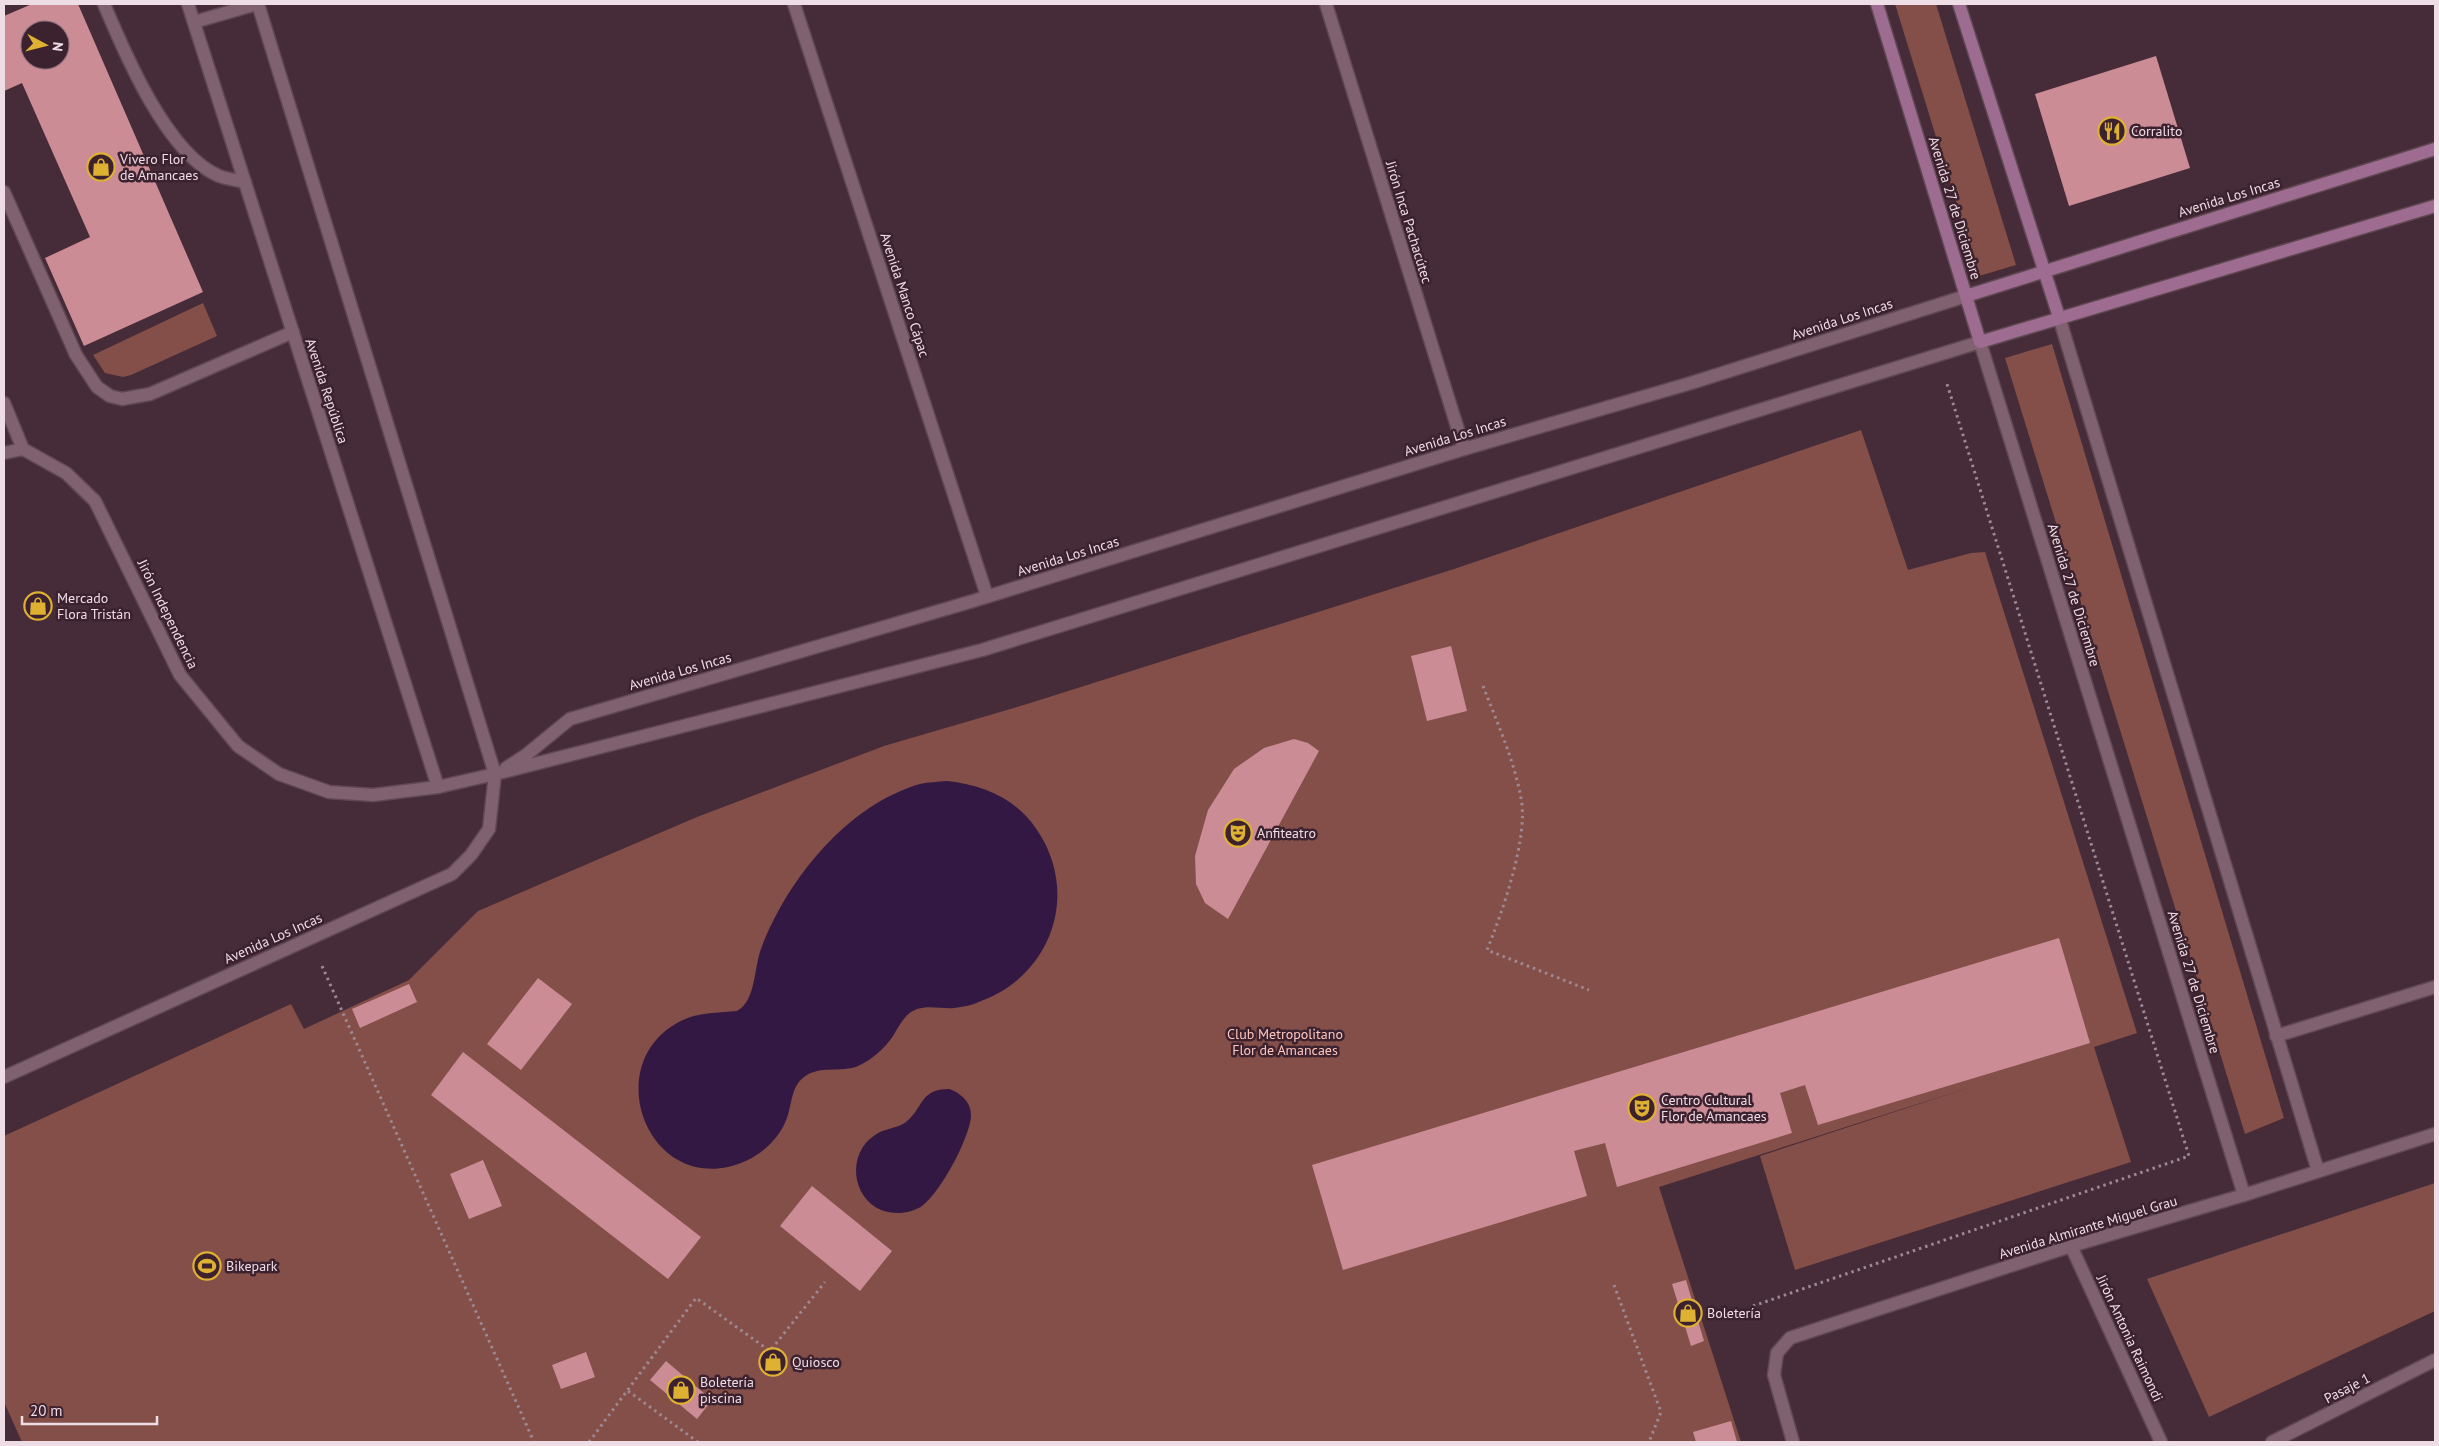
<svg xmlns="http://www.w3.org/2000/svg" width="2439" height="1446" font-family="'PT Sans',sans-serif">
<rect width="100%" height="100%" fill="#462b38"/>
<g fill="#834f48">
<path d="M 1895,4 L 1936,4 L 2016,265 L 1979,276 Z"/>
<path d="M 203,303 L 217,336 L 131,375 L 123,377 L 105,373 L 93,355 Z"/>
<path d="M 2052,344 L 2284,1118 L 2245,1134 L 2005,358 Z"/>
<path d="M 1861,430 L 1908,570 L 1971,553 L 1985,552 L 2137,1033 L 2094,1047 L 2131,1162 L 1795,1270 L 1760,1156 L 1977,1085 L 1659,1187 L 1741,1442 L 22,1442 L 4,1402 L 4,1136 L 291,1004 L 304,1029 L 409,980 L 478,911 L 697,817 L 884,746 L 1027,704 L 1454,569 Z"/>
<path d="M 2435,1183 L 2435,1311 L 2209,1417 L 2147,1279 Z"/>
</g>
<g fill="#321842">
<path d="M 947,781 C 983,785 1016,798 1037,830 C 1080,893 1052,975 981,1001 C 973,1005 963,1007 954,1008 C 942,1009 929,1005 917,1009 C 904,1014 900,1025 893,1036 C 884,1049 873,1059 858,1066 C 841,1073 819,1065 804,1077 C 791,1087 792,1104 787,1118 C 778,1143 753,1162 728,1167 C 642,1185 601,1058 683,1020 C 700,1012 719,1013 737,1011 C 756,1001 754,967 761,949 C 787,880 847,805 920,784 C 928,782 938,782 947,781 Z"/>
<path d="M 949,1089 C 961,1093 972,1103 971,1117 C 969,1139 940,1193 922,1206 C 910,1214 894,1215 881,1210 C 851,1197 847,1153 875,1135 C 884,1128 897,1129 906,1122 C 924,1107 920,1089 949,1089 Z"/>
</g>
<g fill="#cc8c96" fill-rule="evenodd">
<path d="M 32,4 L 78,4 L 203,292 L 84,346 L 45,258 L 90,237 L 22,83 L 4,91 L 4,16 ZM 30,30 L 60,30 L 60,60 L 30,60 Z"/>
<path d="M 2156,56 L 2190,168 L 2069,206 L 2035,94 Z"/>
<path d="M 1451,646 L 1467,711 L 1427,721 L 1411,656 Z"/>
<path d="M 1294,739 L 1308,743 L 1319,751 L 1228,919 L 1205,903 L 1196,884 L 1195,856 L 1208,810 L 1234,769 L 1264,748 Z"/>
<path d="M 2059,938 L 2090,1043 L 1818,1125 L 1805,1085 L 1780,1093 L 1792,1133 L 1617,1187 L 1605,1143 L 1574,1151 L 1587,1196 L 1343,1270 L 1312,1165 Z"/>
<path d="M 538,978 L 572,1004 L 521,1070 L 487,1044 Z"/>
<path d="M 409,984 L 417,1002 L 360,1028 L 352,1009 Z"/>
<path d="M 463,1052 L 701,1237 L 668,1279 L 431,1095 Z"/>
<path d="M 483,1160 L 502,1206 L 469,1219 L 450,1174 Z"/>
<path d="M 812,1186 L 892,1251 L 860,1291 L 780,1226 Z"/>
<path d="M 1686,1280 L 1704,1341 L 1691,1346 L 1672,1284 Z"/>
<path d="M 586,1352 L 595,1377 L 561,1389 L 552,1365 Z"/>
<path d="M 666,1361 L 712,1400 L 697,1419 L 650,1380 Z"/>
<path d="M 1731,1421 L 1737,1442 L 1696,1442 L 1693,1432 Z"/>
</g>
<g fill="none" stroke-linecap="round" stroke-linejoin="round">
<g stroke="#5f4852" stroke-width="15">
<g id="lane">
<path d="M 104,4 C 125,54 167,154 219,176 C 227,179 237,180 245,182"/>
<path d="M 4,192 L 76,355 L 97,387 L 110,396 L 122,399 L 150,394 L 293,332"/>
</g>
</g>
<g stroke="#5f4852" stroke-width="15">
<g id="street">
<path d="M 188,4 L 438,787"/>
<path d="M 794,4 L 987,596"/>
<path d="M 1326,4 L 1464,449"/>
<path d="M 194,22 L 257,4"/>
<path d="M 2059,317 L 2318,1171"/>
<path d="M 4,403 L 23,449 L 66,473 L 95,501 L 180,675 L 238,746 L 279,774 L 329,792 L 373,795 L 438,787 L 495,774 L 982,650 L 1980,342 L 2244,1195"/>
<path d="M 4,453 L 23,449"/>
<path d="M 506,768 L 526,755 L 570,719 L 973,601 L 1464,449 L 1691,383 L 1966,296"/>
<path d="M 2276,1036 L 2435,987"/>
<path d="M 4,1077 L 452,874 L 471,855 L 489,829 L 495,774 L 258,4"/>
<path d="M 2071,1246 L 2161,1442"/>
<path d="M 1793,1442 L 1774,1375 L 1777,1353 L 1790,1338 L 2071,1246 L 2244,1195 L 2435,1134"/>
<path d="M 2272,1442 L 2435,1360"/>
</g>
</g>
<g stroke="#5f4852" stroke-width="15">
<g id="secondary">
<path d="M 1877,4 L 1980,342 L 2435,206"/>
<path d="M 1959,4 L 2059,317"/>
<path d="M 1966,296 L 2435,149"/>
</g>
</g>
<g stroke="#9e8892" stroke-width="3" stroke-dasharray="2.5 4" stroke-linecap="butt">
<path d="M 1483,686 C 1497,722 1514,760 1521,798 C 1529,837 1502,913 1487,950 L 1589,990"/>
<path d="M 322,966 L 534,1442"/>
<path d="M 1614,1285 L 1661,1412 L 1649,1442"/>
<path d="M 1753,1306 L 2189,1156 L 1947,384"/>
<path d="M 628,1391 L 698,1442"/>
<path d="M 589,1442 L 696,1298 L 770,1351 L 825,1282"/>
</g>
<use href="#lane" stroke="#80616f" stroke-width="12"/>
<use href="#street" stroke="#80616f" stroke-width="12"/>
<use href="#secondary" stroke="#9f6c91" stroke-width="12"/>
</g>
<defs>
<g id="restaurant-ring" transform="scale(1.4375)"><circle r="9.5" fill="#3c212e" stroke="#deb133" stroke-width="1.5"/><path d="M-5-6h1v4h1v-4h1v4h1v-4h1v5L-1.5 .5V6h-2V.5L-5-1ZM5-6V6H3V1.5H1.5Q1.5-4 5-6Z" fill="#deb133"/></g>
<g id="shop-ring" transform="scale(1.4375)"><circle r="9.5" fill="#3c212e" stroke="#deb133" stroke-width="1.5"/><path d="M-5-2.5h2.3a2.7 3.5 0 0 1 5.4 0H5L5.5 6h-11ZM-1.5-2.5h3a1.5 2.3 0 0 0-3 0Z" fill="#deb133"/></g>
<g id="theatre-ring" transform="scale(1.4375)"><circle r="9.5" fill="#3c212e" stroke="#deb133" stroke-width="1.5"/><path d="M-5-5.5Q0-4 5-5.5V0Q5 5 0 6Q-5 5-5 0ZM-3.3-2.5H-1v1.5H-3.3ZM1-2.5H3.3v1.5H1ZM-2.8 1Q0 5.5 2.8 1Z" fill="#deb133"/></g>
<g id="stadium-ring" transform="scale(1.4375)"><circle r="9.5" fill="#3c212e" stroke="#deb133" stroke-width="1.5"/><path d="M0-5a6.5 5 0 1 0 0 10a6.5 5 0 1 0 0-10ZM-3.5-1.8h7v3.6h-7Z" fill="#deb133"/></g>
</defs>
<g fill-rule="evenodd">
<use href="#restaurant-ring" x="2112" y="131"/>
<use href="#shop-ring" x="101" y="167"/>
<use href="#shop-ring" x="38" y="606"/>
<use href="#theatre-ring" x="1238" y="833"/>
<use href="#theatre-ring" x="1642" y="1108"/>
<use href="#stadium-ring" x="207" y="1266"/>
<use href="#shop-ring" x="1688" y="1313"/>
<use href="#shop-ring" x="773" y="1362"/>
<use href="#shop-ring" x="681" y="1390"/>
</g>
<g text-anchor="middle" stroke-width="5" stroke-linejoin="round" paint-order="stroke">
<g font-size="14" fill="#efdde5" stroke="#3c212e" text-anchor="start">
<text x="2131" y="136">Corralito</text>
<text x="120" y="164">Vivero Flor<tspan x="120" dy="16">de Amancaes</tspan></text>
<text x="57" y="603">Mercado<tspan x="57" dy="16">Flora Tristán</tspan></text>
<text x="1257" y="838">Anfiteatro</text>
<text x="1661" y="1105">Centro Cultural<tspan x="1661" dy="16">Flor de Amancaes</tspan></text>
<text x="226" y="1271">Bikepark</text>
<text x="1707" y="1318">Boletería</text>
<text x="792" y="1367">Quiosco</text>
<text x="700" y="1387">Boletería<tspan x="700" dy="16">piscina</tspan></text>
</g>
<g font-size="14" fill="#efdde5" stroke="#3c212e">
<text transform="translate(2229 197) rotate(-17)" y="5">Avenida Los Incas</text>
<text transform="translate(1955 208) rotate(73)" y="5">Avenida 27 de Diciembre</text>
<text transform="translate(1409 222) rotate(73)" y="5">Jirón Inca Pachacútec</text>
<text transform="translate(905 295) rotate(72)" y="5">Avenida Manco Cápac</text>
<text transform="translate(1842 319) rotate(-18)" y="5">Avenida Los Incas</text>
<text transform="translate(327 391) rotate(72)" y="5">Avenida República</text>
<text transform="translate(1455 436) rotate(-17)" y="5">Avenida Los Incas</text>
<text transform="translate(1068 556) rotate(-17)" y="5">Avenida Los Incas</text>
<text transform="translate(2074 595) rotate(73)" y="5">Avenida 27 de Diciembre</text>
<text transform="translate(168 614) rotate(64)" y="5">Jirón Independencia</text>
<text transform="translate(680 671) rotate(-16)" y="5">Avenida Los Incas</text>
<text transform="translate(273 938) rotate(-24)" y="5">Avenida Los Incas</text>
<text transform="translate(2194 982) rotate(73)" y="5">Avenida 27 de Diciembre</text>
<text transform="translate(2088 1227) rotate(-17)" y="5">Avenida Almirante Miguel Grau</text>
<text transform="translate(2130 1338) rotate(65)" y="5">Jirón Antonia Raimondi</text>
<text transform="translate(2347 1388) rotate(-27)" y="5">Pasaje 1</text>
</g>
<g font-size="14" fill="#ffc7be" stroke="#3c212e">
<text x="1285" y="1039">Club Metropolitano<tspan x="1285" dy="16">Flor de Amancaes</tspan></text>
</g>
</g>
<rect width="2439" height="1446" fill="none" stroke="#efdde5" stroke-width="10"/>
<g transform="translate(45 45) rotate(97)"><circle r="24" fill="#3c212e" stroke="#846c77"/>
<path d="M0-4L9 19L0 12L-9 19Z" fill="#deb133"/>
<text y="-8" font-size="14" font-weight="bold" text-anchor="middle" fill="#efdde5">N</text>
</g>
<path d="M22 1416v8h135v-8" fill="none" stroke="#efdde5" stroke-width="2.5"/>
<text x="30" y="1416" font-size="15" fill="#efdde5" stroke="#3c212e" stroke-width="4" paint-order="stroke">20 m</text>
</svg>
